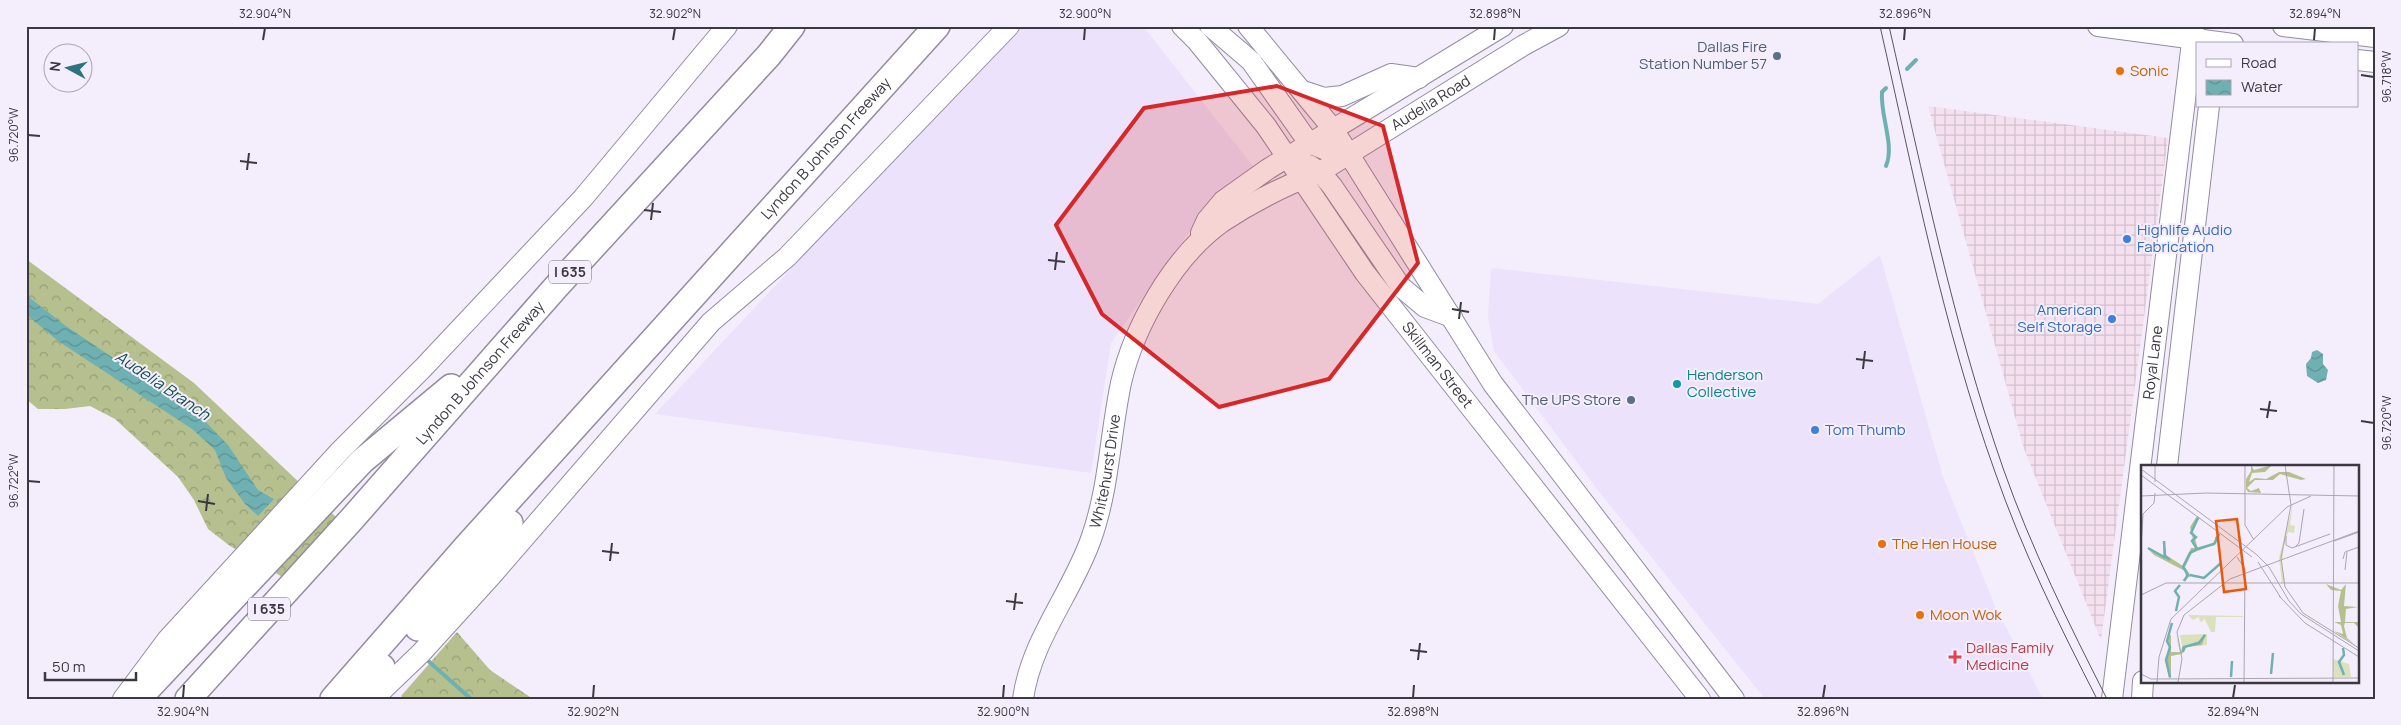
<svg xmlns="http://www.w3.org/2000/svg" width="2401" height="725" font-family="Manrope,sans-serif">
<defs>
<pattern id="industrial-grid" width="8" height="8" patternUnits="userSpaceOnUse" patternTransform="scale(1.25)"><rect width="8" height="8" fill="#f4e0ef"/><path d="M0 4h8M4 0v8" fill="none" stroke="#d2c1ce"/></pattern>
<pattern id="forest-crowns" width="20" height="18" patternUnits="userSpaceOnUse" patternTransform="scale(1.25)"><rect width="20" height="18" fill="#b6c08f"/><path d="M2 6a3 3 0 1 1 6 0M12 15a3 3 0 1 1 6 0" fill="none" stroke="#959d76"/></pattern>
<pattern id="water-waves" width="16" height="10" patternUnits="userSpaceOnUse" patternTransform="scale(1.25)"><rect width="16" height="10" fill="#6fb1b2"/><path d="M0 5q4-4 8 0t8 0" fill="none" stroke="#5c9192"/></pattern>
</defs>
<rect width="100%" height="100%" fill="#f4eefc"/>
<g fill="#ece2fb">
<path d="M 1018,26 L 1143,26 L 1260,175 L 1206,208 L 1111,343 L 1091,473 L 655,414 Z"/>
<path d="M 1880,255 L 1943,477 L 1995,606 L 2043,699 L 1765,699 L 1597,489 L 1494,351 L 1488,317 L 1491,268 L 1818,304 Z"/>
</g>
<path fill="url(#industrial-grid)" d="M 1928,106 L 2168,138 L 2101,640 L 2024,449 Z"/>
<g fill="url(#forest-crowns)">
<path d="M 26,259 L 194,383 L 337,518 L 284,578 L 230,546 L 208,529 L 194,500 L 178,477 L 115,419 L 90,406 L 65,409 L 38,409 L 26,399 Z"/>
<path d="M 457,632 L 490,670 L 533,699 L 404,699 L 401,696 Z"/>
</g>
<g fill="url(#water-waves)">
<path d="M 26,295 L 66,326 L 202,418 L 228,445 L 258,490 L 274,499 L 258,516 L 245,504 L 226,478 L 215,450 L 192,429 L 58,341 L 26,314 Z"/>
<path d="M 2317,350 L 2323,354 L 2323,364 L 2328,370 L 2326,380 L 2318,383 L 2307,376 L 2306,364 L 2311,358 L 2312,352 Z"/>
</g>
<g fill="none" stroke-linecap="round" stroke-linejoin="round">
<g stroke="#6fb1b2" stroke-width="4">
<path d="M 1907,69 L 1916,60"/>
<path d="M 1886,166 C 1895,145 1880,116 1882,92 L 1886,88"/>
<path d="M 425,658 L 471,699"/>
</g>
<g stroke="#948ba0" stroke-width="22">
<g id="secondary">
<path id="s1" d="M 1182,26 L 1197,41 L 1266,126 L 1365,273 L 1700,699"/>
<path d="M 1210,26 L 1251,61 L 1309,143 L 1331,152 L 1349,154"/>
<path d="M 1248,26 L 1333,129 L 1493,384 L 1734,699"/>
<path d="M 2098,26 L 2233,44"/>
<path d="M 2283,26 L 2375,37"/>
<path d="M 2357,60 L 2375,62"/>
<path d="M 1303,91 L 1324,98 L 1342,96 L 1391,74 L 1419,78"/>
<path d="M 1309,165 L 1320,172 L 1332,186 L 1401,287 L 1425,307 L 1452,317"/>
<path d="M 1201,233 L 1207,220 L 1223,201 L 1268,169 L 1503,26"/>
<path d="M 2167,466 L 2209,106"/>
<path d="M 123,699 L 167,640 L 340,451 L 423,368 L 583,198 L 727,26"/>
<path d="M 373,699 L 421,653 L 492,575 L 711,322 L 787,257 L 1009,26"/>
<path id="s2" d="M 1023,699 C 1031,640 1072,593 1091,539 C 1109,489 1110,435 1121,383 C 1134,326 1174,256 1222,222 C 1252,202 1286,185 1320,172 L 1524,45 L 1559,26"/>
<path id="s3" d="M 2112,699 L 2194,26"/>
<path d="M 2142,699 L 2143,681"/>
</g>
</g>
<g stroke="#948ba0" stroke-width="28">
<g id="highway">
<path d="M 418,628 L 510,523"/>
<path d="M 138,699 L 362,461 L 451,387"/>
<path id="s4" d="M 188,699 L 351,520 L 556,287 L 769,55 L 792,26"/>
<path id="s5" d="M 333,699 L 467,546 L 937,26"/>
<path d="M 359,699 L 364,687 L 382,667"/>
</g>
</g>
<use href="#secondary" stroke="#fff" stroke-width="20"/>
<use href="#highway" stroke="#fff" stroke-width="25"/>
<g stroke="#59555f" stroke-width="1">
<path d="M 1880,26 C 1914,176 1943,327 1995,472 C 2022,550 2059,625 2097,699"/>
<path d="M 1889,26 C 1923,175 1953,324 2003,468 C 2031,548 2069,624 2107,699"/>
</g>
</g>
<path fill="#d62828" fill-opacity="0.2" stroke="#d62828" stroke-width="4" stroke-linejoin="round" d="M 1277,86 L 1383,126 L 1418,263 L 1329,379 L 1219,407 L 1102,314 L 1056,225 L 1144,108 Z"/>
<path fill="none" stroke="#3c3841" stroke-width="2" d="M 263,40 L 265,28M 673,40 L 675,28M 1084,40 L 1085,28M 1494,40 L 1495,28M 1904,40 L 1905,28M 2314,40 L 2315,28M 2361,75 L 2374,77M 28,135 L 40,136M 240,161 L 257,163M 247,170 L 249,153M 644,210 L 661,212M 651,220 L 653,203M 1048,260 L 1065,262M 1055,270 L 1057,252M 1452,309 L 1469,312M 1459,319 L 1461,302M 1856,359 L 1873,361M 1863,369 L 1865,351M 2260,409 L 2277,411M 2267,418 L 2270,401M 2361,421 L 2374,423M 28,481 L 40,482M 198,501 L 215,504M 206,511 L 208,494M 602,551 L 619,553M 610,561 L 612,543M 1006,601 L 1023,603M 1014,610 L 1016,593M 1410,650 L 1427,652M 1418,660 L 1420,643M 183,698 L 184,685M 593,698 L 594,685M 1003,698 L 1004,685M 1413,698 L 1414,685M 1823,698 L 1825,685M 2233,698 L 2235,685"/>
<g fill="#5c6f8a" stroke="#f4eefc" stroke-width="2">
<circle cx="1777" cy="56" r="5"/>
<circle cx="1631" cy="400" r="5"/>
</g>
<g fill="#e8710a" stroke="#f4eefc" stroke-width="2">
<circle cx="2120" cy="71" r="5"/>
<circle cx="1882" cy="544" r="5"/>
<circle cx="1920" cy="615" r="5"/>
</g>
<g fill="#3f7fe0" stroke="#f4eefc" stroke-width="2">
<circle cx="2127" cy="239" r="5"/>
<circle cx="2112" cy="319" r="5"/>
<circle cx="1815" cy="430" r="5"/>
</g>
<circle fill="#0f9aa8" stroke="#f4eefc" stroke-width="2" cx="1677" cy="384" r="5"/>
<path fill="#e0444e" stroke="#f4eefc" stroke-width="2" d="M1952.5 649.5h5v5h5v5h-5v5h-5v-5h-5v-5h5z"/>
<g text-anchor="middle" stroke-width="4" stroke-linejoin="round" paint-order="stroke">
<g fill="#f4eefc" stroke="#736f79" stroke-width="1">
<rect x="549" y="260.5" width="42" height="23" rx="4"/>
<rect x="248" y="597.5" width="42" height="23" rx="4"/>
</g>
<g font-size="14" font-weight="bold" fill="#3c3841">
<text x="570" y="277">I 635</text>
<text x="269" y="614">I 635</text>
</g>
<g font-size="15" fill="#4e5e75" stroke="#f4eefc" text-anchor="end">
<text x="1767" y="52">Dallas Fire<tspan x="1767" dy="17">Station Number 57</tspan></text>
<text x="1621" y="405">The UPS Store</text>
</g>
<g font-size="15" fill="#c56008" stroke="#f4eefc" text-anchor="start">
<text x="2130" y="76">Sonic</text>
<text x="1892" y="549">The Hen House</text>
<text x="1930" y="620">Moon Wok</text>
</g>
<g font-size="15" fill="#3c3841" stroke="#f4eefc">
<text dy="5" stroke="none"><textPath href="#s2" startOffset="768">Audelia Road</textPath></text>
<text dy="5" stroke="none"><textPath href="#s5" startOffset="739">Lyndon B Johnson Freeway</textPath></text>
<text dy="5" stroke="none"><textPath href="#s3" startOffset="339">Royal Lane</textPath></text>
<text dy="5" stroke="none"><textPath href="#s1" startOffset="425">Skillman Street</textPath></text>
<text dy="5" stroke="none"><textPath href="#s4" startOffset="438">Lyndon B Johnson Freeway</textPath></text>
<text dy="5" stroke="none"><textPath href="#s2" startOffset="244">Whitehurst Drive</textPath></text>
</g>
<g font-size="15" fill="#366cbe" stroke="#f4eefc" text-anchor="start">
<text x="2137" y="235">Highlife Audio<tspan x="2137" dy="17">Fabrication</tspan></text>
<text x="2102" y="315" text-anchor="end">American<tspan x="2102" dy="17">Self Storage</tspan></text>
<text x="1825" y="435">Tom Thumb</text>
</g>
<g font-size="15" fill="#0d838f" stroke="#f4eefc" text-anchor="start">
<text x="1687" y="380">Henderson<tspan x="1687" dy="17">Collective</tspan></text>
</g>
<g font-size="15" fill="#be3a42" stroke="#f4eefc" text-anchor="start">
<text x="1966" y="653">Dallas Family<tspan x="1966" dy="17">Medicine</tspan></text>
</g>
<g font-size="16" font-style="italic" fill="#165052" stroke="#f4eefc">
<text transform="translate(163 385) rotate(34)" y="6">Audelia Branch</text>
</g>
</g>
<g transform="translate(2141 465)">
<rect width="218" height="218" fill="#f4eefc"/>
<path d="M 152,39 L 149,60 L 154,61 L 153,68 L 147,67 L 143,82 L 141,97 L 144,118 L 141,118 L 138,93 ZM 47,150 L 102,151 L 102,152 L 75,152 L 74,167 L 70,167 L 63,153 L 62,156 L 59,157 L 58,152 L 52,155 ZM 66,169 L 66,180 L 46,182 L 42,186 L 39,170 ZM 192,194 L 208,199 L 210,212 L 193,212 Z" fill="#dae1bc"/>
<path d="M 110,0 L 113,5 L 131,0 L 124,7 L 111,8 L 108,17 L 114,13 L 125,14 L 138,7 L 148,7 L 165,14 L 160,15 L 139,9 L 132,15 L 114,15 L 106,23 L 110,26 L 118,23 L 120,28 L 107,27 L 105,24 L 105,14 L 110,6 ZM 56,51 L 59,53 L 51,63 L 57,84 L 74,77 L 74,72 L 79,69 L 75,79 L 51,88 L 44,102 L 50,111 L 40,116 L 45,112 L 44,106 L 13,90 L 6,83 L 22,92 L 23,75 L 25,90 L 42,101 L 50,83 L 54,83 L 49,62 ZM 185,119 L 200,125 L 205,119 L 203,141 L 217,142 L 205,144 L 204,157 L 217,157 L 217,162 L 213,158 L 204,158 L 203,161 L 206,173 L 214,180 L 193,166 L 202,169 L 200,160 L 193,157 L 200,157 L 197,141 L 200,126 L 190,125 ZM 65,169 L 61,180 L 46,182 L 41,189 L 30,191 L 30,213 L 28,213 L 24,194 L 28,187 L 27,171 L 30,170 L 30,187 L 39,187 L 35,170 L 40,187 L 41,182 L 61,175 Z" fill="#b6c08f"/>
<path fill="none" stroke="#6fb1b2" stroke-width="2.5" d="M 23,76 L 24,91 L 29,95M 7,83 L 25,93M 56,84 L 73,79 L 78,69M 49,110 L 63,113 L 80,98M 43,116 L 47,110 L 42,102 L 49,88 L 56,84 L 51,76 L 55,72 L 50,68 L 57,53M 35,146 L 38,132 L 34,126 L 39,120M 202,183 L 203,190 L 198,197 L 203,210M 42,187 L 43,182 L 58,178 L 64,170M 130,209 L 132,188M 29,212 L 25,195 L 29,182 L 26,176 L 31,158M 90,212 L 91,196"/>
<path fill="none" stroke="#aaa5b1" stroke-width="1" d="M 14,0 L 14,17M 104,0 L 104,60 L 113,75M 144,0 L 150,40 L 140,93 L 144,122 L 162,148 L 218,183M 0,4 L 115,89 L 128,102 L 148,136 L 160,149 L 218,186M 0,10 L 111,92M 0,31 L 65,28 L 218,31M 145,71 L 145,80 L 151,83 L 189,69M 193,76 L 218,67M 0,82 L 2,49 L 13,38 L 14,28M 154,82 L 158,78 L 163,44M 96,92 L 104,104 L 103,217M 202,94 L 204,87 L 218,82M 117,97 L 140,133M 204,105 L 206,87M 0,130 L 25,118 L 218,118M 138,131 L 164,158 L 218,192M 0,209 L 10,214 L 218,213M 16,217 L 18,192 L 30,154 L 146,42 L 170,31M 37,217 L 41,194 L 36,167 L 43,150 L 89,114 L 218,66M 192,217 L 193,0"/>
<path fill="#e8590c" fill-opacity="0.15" stroke="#e8590c" stroke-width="2.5" d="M 96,54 L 105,124 L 83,127 L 75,56 Z"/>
<rect width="218" height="218" fill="none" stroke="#3c3841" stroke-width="2.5"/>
</g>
<rect width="2401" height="725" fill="none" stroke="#f4eefc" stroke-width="55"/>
<rect x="2196" y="42" width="162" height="65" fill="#f4eefc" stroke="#aaa5b1"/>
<rect x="2206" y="59" width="25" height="8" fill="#ffffff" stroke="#aaa5b1"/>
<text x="2241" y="68" font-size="15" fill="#3c3841">Road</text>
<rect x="2206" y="80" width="25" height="15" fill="url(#water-waves)" stroke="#aaa5b1"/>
<text x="2241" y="92" font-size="15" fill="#3c3841">Water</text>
<g transform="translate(68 68) rotate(277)"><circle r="24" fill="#f4eefc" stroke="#aaa5b1"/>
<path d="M0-4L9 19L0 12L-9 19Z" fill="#2d7380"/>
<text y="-8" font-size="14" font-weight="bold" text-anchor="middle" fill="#3c3841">N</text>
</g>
<path d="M45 672v8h91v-8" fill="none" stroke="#3c3841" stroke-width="2.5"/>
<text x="52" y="672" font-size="15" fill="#3c3841" stroke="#f4eefc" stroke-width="4" paint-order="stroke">50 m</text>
<rect x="28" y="28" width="2346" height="670" fill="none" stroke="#3c3841" stroke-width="2"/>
<g font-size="12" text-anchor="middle" fill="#3c3841">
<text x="265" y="18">32.904°N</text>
<text x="675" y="18">32.902°N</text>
<text x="1085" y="18">32.900°N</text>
<text x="1495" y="18">32.898°N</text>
<text x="1905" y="18">32.896°N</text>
<text x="2315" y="18">32.894°N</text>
<text transform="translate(2387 77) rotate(-90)" y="4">96.718°W</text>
<text transform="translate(14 135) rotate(-90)" y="4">96.720°W</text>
<text transform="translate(2387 423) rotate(-90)" y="4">96.720°W</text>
<text transform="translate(14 481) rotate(-90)" y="4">96.722°W</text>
<text x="183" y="716">32.904°N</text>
<text x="593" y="716">32.902°N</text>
<text x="1003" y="716">32.900°N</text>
<text x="1413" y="716">32.898°N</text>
<text x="1823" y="716">32.896°N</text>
<text x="2233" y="716">32.894°N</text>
</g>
</svg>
